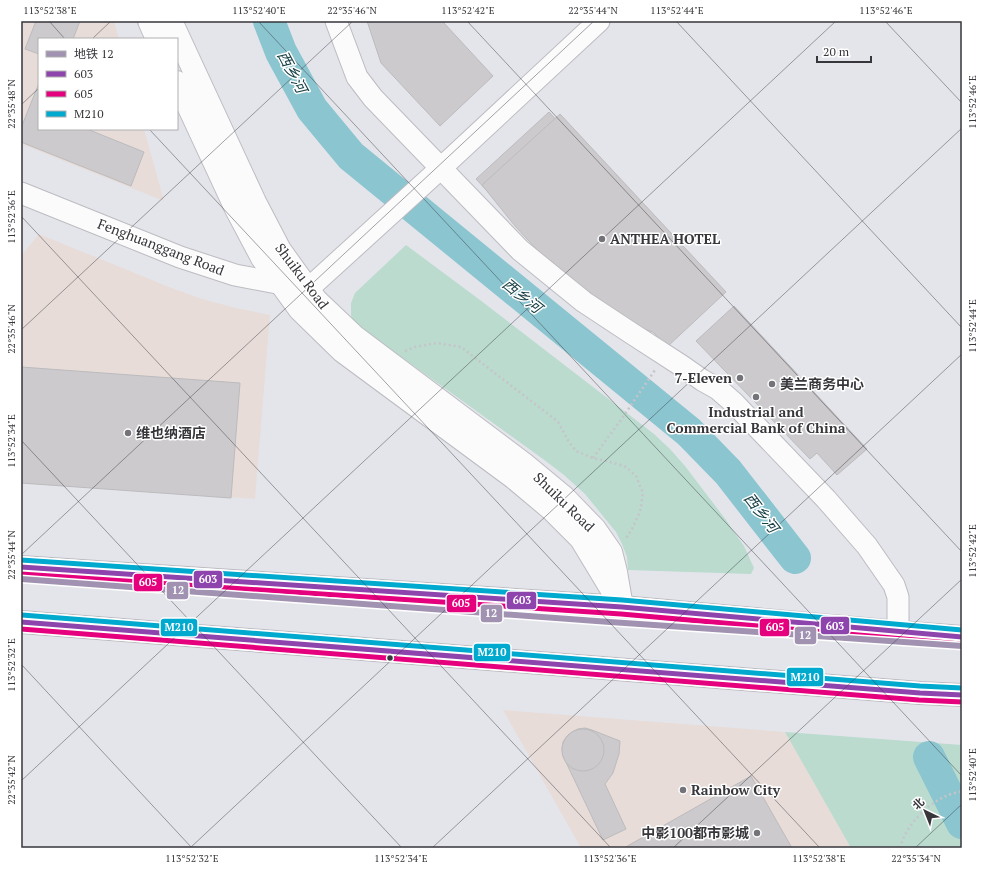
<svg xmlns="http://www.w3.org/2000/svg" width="983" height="869" font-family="'PT Serif','Noto Sans SC',serif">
<rect width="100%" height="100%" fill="#e4e5eb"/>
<g fill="#e7dcd8">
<path d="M 21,21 L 114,21 L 119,39 L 39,39 L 39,129 L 144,129 L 164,201 L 21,144 Z"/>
<path d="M 39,234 L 169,287 L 202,299 L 236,308 L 270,315 L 255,499 L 21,483 L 21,256 Z"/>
<path d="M 503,710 L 785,732 L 851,848 L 581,848 Z"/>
</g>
<g fill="#badbce">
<path d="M 406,245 L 480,300 L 654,434 L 670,449 L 685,466 L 726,520 L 744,546 L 754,568 L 751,574 L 628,570 L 627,557 L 622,544 L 616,532 L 585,494 L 564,475 L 543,459 L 357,325 L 351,316 L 351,303 L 355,293 Z"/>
<path d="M 785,732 L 962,745 L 962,848 L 851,848 Z"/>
</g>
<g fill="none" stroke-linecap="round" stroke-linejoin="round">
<g stroke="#8ac5d0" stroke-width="32">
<path d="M 269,21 L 281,52 L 312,109 L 351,156 L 689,432 L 728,472 L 795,558"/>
<path d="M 929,757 L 962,823"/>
</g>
</g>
<g fill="#cccacc" stroke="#bcbbbd">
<path d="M 36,21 L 80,21 L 73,39 L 39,39 L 39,54 L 25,49 Z"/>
<path d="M 367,21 L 443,21 L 444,23 L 493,76 L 440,126 L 381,63 Z"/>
<path d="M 39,83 L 39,129 L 87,129 L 144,152 L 131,186 L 21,142 L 21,128 Z"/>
<path d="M 549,112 L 630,200 L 558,267 L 476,179 Z"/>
<path d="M 560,114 L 726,292 L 667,347 L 653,332 L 632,326 L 569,279 L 539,252 L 515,226 L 482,185 Z"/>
<path d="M 734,306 L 867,449 L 837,475 L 817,453 L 810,459 L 696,341 Z"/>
<path d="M 21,367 L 240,383 L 231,498 L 21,483 Z"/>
<path d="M 585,728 L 592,730 L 620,741 L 619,754 L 613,773 L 605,784 L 626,829 L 603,840 L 563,756 L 562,749 L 563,742 L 567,736 L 572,732 L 578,729 Z"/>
<circle cx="583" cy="750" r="21"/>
<path d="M 751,776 L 792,848 L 624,848 Z"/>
</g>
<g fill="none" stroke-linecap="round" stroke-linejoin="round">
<g stroke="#bcbcc1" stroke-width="23">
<g id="minor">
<path d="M 336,21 L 357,77 L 373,98 L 520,250 L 584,302 L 631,333 L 682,366 L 702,380 L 718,389 L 734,403 L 826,499 L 867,546 L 894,585 L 898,597 L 898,632"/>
<path d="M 21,193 L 180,257 L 235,275 L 308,289 L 441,168 L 599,21"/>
</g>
</g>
<g stroke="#bcbcc1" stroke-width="24">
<g id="major">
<path d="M 149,21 L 157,39"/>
<path d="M 171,21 L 255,202 L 280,250 L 316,300 L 354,336 L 523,463 L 564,497 L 595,529 L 611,552 L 616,572 L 622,607"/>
<path d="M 177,82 L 236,209 L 262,258 L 300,310 L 342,351 L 514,478 L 551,509 L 581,539 L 616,597"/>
<path d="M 21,567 L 622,607 L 898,632 L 962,637"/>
<path d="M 21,622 L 920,693 L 962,695"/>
</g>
</g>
<g stroke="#c5c5c9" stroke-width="2.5" stroke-dasharray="2 3" stroke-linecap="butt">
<path d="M 405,351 L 415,347 L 437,343 L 461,347 L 548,414 L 558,422 L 569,442 L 576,451 L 593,458 L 614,463 L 626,467 L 636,476 L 643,493 L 640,512 L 632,529 L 625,540"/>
<path d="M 593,458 L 623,417 L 655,370"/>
<path d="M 900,848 C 905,827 925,806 944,797 C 949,794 956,793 962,791"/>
</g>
<use href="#minor" stroke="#fbfbfc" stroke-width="21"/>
<use href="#major" stroke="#fbfbfc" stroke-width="22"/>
<g stroke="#fff" stroke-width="8">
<g id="bus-1">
<path d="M 21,567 L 622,607 L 962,637"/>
<path d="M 21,622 L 920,693 L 962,695"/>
</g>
</g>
<g stroke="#fff" stroke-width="8">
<g id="bus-2">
<path d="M 21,574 L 621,614 L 961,644"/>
<path d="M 21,629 L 919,700 L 962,702"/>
</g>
</g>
<g stroke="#fff" stroke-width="8">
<g id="bus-3">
<path d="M 21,560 L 622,600 L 962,630"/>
<path d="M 22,615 L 920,686 L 962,688"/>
</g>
</g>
<use href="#bus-1" stroke="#8e44ad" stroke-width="5"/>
<use href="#bus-2" stroke="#e5007d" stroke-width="5"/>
<use href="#bus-3" stroke="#00a9ce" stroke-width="5"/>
<g stroke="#fff" stroke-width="9">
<path id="metro-1" d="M 21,579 L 610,622 L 962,646"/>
</g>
<use href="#metro-1" stroke="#a192b2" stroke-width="6"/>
</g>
<path fill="none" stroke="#36363b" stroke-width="1" stroke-opacity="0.45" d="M 49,21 L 65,39M 258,21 L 962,776M 467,21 L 962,552M 676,21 L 962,328M 885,21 L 962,103M 92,39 L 111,21M 21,105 L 39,88M 149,129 L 820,848M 21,216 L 611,848M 21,330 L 353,21M 21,440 L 402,848M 21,555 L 594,21M 21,664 L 192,848M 21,781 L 836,21M 190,848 L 962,128M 432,848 L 962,354M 673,848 L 962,579M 915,848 L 962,804"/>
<g fill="#737379" stroke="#fff" stroke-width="1.5">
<circle cx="602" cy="239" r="4"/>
<circle cx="740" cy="378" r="4"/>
<circle cx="772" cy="384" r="4"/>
<circle cx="756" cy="397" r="4"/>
<circle cx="128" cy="433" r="4"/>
<circle cx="683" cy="790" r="4"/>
<circle cx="757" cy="833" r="4"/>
</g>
<circle fill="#36363b" stroke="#fff" stroke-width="1.5" cx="390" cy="658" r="3.5"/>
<g text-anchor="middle" stroke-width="3" stroke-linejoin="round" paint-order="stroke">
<g font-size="14" font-weight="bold" fill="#36363b" stroke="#fff" text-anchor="start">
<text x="610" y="244">ANTHEA HOTEL</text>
<text x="732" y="383" text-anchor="end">7-Eleven</text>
<text x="780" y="389">美兰商务中心</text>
<text x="756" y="417" text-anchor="middle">Industrial and<tspan x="756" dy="16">Commercial Bank of China</tspan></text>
<text x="136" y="438">维也纳酒店</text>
<text x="691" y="795">Rainbow City</text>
<text x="749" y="838" text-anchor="end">中影100都市影城</text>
</g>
<g font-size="14" fill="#36363b" stroke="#fff">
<text transform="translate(161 247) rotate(21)" y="5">Fenghuanggang Road</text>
<text transform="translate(302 276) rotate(53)" y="5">Shuiku Road</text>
<text transform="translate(564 502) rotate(44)" y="5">Shuiku Road</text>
</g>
<g font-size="15" font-style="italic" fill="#194147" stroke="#fff">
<text transform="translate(292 72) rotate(62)" y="5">西乡河</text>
<text transform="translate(522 296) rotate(39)" y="5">西乡河</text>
<text transform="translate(761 513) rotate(52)" y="5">西乡河</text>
</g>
</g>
<g stroke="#fff" stroke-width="1.5">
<rect x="193" y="570" width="30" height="19" rx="4" fill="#8e44ad"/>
<rect x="133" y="573" width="30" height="19" rx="4" fill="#e5007d"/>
<rect x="166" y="581" width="23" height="19" rx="4" fill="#a192b2"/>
<rect x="506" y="591" width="31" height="19" rx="4" fill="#8e44ad"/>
<rect x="446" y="594" width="31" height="19" rx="4" fill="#e5007d"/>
<rect x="480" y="604" width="23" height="19" rx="4" fill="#a192b2"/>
<rect x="820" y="616" width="30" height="19" rx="4" fill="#8e44ad"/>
<rect x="160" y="618" width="38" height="19" rx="4" fill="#00a9ce"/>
<rect x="759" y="618" width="31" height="19" rx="4" fill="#e5007d"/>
<rect x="794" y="626" width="23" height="19" rx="4" fill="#a192b2"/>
<rect x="473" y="643" width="38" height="19" rx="4" fill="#00a9ce"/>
<rect x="786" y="667" width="38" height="20" rx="4" fill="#00a9ce"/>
</g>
<g font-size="11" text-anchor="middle" font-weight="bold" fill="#fff">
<text x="208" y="583">603</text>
<text x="148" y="586">605</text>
<text x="178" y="594">12</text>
<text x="522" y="604">603</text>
<text x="461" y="607">605</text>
<text x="491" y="617">12</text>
<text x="835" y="630">603</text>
<text x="179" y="631">M210</text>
<text x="775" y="631">605</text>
<text x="805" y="639">12</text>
<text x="492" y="656">M210</text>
<text x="805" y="681">M210</text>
</g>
<rect width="983" height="869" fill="none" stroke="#ffffff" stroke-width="44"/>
<rect x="38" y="38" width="140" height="92" fill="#ffffff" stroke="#afafb1"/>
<rect x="46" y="51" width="20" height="6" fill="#a192b2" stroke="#afafb1"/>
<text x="74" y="58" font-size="12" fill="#36363b">地铁 12</text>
<rect x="46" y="71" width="20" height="6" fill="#8e44ad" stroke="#afafb1"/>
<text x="74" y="78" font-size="12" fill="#36363b">603</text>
<rect x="46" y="91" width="20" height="6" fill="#e5007d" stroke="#afafb1"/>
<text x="74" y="98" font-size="12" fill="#36363b">605</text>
<rect x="46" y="111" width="20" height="6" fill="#00a9ce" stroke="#afafb1"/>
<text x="74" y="118" font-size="12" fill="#36363b">M210</text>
<g transform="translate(925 811) rotate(317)" stroke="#ffffff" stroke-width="3" paint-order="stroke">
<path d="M0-3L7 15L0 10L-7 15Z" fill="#36363b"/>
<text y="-6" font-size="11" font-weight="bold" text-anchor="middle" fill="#36363b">北</text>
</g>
<path d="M817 56v6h54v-6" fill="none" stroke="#36363b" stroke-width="2"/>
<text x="823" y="56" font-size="12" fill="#36363b" stroke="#ffffff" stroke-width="3" paint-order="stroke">20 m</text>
<rect x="22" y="22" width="939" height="825" fill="none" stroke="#36363b" stroke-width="1.5"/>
<g font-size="10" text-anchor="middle" fill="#36363b">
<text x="50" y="14">113°52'38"E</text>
<text x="259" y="14">113°52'40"E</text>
<text x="352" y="14">22°35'46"N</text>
<text x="468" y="14">113°52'42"E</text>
<text x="593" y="14">22°35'44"N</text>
<text x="677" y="14">113°52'44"E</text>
<text x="886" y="14">113°52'46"E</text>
<text transform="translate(972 102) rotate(-90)" y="4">113°52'46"E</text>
<text transform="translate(11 104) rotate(-90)" y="4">22°35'48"N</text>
<text transform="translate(11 217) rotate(-90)" y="4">113°52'36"E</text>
<text transform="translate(972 326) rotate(-90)" y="4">113°52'44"E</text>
<text transform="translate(11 329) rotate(-90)" y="4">22°35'46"N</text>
<text transform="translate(11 441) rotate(-90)" y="4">113°52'34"E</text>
<text transform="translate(972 551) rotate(-90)" y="4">113°52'42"E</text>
<text transform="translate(11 555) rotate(-90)" y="4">22°35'44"N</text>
<text transform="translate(11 665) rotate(-90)" y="4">113°52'32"E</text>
<text transform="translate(972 775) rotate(-90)" y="4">113°52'40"E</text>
<text transform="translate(11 780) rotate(-90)" y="4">22°35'42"N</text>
<text x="192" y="862">113°52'32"E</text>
<text x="401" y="862">113°52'34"E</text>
<text x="610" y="862">113°52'36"E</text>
<text x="819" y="862">113°52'38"E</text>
<text x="916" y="862">22°35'34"N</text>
</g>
</svg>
